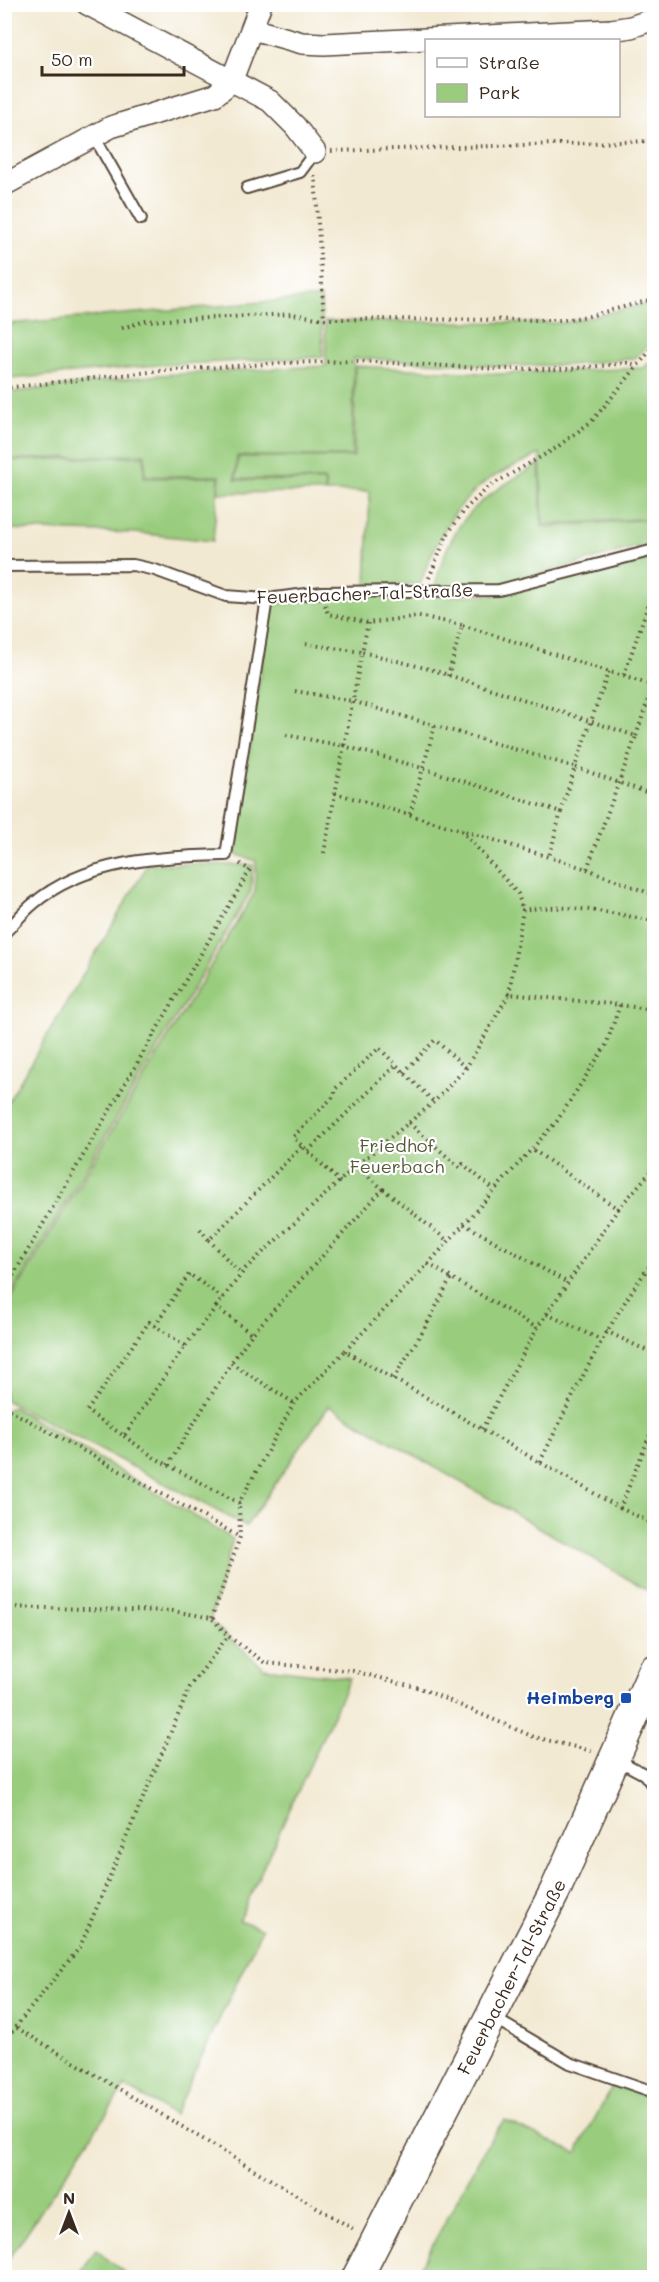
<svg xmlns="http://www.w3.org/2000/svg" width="659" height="2282" font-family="Mali,sans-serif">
<rect width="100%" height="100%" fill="#fff"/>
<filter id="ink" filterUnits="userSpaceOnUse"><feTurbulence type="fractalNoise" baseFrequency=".0167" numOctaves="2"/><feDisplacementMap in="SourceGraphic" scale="12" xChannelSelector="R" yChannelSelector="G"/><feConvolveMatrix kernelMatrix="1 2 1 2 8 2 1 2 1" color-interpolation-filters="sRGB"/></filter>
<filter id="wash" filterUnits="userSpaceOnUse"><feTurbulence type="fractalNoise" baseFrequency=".008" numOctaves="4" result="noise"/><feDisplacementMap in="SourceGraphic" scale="24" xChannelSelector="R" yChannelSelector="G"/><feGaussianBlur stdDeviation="1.35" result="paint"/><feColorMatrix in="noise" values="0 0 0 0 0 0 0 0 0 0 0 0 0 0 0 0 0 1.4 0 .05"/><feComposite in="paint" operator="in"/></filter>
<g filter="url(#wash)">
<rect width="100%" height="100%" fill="#f2e9d2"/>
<g fill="#99cc7d" stroke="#6a7b4e" stroke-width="1.5">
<path d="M 321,297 L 323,357 L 158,365 L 10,379 L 8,324 Z"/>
<path d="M 654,302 L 654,339 L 635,358 L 569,365 L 499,366 L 354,358 L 352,456 L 237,456 L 235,480 L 324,481 L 325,492 L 218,493 L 220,476 L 145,476 L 145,454 L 5,460 L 5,393 L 159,375 L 326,366 L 325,321 L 564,323 Z"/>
<path d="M 654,358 L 654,518 L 543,525 L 540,454 C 522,463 501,471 485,482 C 452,507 434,546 420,584 L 366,585 L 370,491 L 326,492 L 325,480 L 236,479 L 238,457 L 354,457 L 355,366 L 500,374 L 644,368 Z"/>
<path d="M 144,456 L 144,478 L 219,477 L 213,541 L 136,533 L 5,529 L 5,461 Z"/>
<path d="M 539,464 L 542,527 L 654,519 L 654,542 L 499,586 L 435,586 C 452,516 480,498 539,464 Z"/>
<path d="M 654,558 L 654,1594 L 329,1406 L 246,1526 L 5,1400 L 5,1309 L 255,892 L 256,861 L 235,854 L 270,604 L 330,597 L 499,595 Z"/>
<path d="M 148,864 L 253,865 L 251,891 L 5,1305 L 5,1107 Z"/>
<path d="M 13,1407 L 233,1539 L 210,1621 L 264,1668 L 350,1678 L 239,1920 L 262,1929 L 174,2115 L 125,2086 L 5,2265 L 4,1411 Z"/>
<path d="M 613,2085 L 654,2098 L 654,2277 L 415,2277 L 489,2141 L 504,2120 L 576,2153 Z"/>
<path d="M 96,2250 L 130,2277 L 77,2277 Z"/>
</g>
</g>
<g filter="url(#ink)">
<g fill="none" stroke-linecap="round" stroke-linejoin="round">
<g stroke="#564739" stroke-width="14">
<g id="lane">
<path d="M 94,136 L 141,219"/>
<path d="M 247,188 L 300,172 L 315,152"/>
<path d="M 4,566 L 133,565 L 155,570 L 226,596 L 267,599 L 322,592 L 499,590 L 654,550"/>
<path d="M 4,933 C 14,924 23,912 33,904 C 85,859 162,857 226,855 L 267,599"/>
<path d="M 616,1759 L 644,1774 L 654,1787"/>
<path d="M 492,2017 L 570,2063 L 654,2092"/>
</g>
</g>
<g stroke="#564739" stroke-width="24">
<g id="street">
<path d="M 87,4 L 270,101 L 295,126 L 315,152"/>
<path d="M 252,29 L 302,43 L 324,44 L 611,30 L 631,27 L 654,19"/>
<path d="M 4,185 L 111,127 L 215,95 L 231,82 L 261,4"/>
</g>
</g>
<g stroke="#564739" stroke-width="33">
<path id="secondary" d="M 357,2278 L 555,1891 L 654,1670"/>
</g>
<g stroke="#564739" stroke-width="4" stroke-dasharray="1.5 4.5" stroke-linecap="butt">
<path d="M 331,151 L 654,141"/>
<path d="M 315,175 L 324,319"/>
<path d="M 122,328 L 145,321 L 292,314 L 324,319 L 563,320 L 589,316 L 654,299"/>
<path d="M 4,388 L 159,371 L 282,363 L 358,361 L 499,369 L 569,369 L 627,363 L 638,365"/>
<path d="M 429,578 L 447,535 L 466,508 L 490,486 L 556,448 L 592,421 L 654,346"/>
<path d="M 325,605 L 328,614 L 368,623 L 419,616 L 462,625"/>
<path d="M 368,623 L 362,652 L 433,670 L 636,736 L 587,869 L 549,857"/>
<path d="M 624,675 L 654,588"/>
<path d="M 448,676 L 462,625 L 654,686"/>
<path d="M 295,691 L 352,701 L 575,767 L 609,670"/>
<path d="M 286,735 L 344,746 L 362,652 L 306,644"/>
<path d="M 636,736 L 653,685"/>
<path d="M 335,793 L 461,830 L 518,894 L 523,910"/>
<path d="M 561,812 L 575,767 L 654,795"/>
<path d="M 410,814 L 435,725"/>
<path d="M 324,853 L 344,746 L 422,768 L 561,812 L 549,857 L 461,830"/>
<path d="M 587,869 L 654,895"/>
<path d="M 509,994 L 523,910 C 567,903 612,913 654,921"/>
<path d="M 620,1005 L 654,1010"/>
<path d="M 404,1072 L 435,1040 L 466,1068"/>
<path d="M 409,1123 L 460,1168 L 463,1164 L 493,1189"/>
<path d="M 308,1151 L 396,1065"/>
<path d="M 340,1182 L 293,1137 L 335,1095 L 335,1089 L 379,1048 L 434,1102"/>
<path d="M 383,1189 L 448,1241"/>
<path d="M 618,1209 L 654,1168"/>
<path d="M 464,1224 L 568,1283"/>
<path d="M 200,1229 L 209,1240 L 302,1146"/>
<path d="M 209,1240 L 241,1274"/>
<path d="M 428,1264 L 537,1328"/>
<path d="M 4,1291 L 250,870 L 237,862"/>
<path d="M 216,1307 L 246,1268 L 356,1166 L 383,1189 L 252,1334"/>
<path d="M 547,1314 L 601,1340"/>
<path d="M 155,1326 L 189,1274 L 223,1298"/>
<path d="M 606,1331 L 654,1354"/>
<path d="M 185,1346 L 149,1322 L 87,1411 L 124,1436 L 185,1346 L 216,1307 L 252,1334 L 231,1363"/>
<path d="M 345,1351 L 428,1264 L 557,1121 L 606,1045 L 620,1005 L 509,994 L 466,1068 L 434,1102 L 356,1166"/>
<path d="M 393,1379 L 426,1326 L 451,1278"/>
<path d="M 4,1407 L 240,1537"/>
<path d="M 482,1429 L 537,1328 L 618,1209 L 532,1149"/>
<path d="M 124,1436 L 155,1458 L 239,1503 L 294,1403 L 345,1351 L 620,1508 L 654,1425"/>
<path d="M 540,1462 C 575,1392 607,1322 654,1260"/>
<path d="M 168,1465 L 231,1363 L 294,1403"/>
<path d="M 620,1508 L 654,1524"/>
<path d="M 4,1607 L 173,1611 L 212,1618 L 228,1636 L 265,1663 L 353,1671 L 420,1688 L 534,1737 L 592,1751"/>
<path d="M 212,1618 L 240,1537 L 239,1503"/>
<path d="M 17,2028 L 355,2230"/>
<path d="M 4,2041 L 80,1947 L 190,1687 L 228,1636"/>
</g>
<use href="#lane" stroke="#fff" stroke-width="10"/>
<use href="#street" stroke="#fff" stroke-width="21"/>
<use href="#secondary" stroke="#fff" stroke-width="30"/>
</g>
</g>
<rect fill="#1a4fb4" stroke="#fff" stroke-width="2" x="620" y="1692" width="12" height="12" rx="3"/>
<g text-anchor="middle" stroke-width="4.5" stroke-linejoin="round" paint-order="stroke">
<g font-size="18" fill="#3b2a1e" stroke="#fff">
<text transform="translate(365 594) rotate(-2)" y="6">Feuerbacher-Tal-Straße</text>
<text transform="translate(512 1977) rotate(-63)" y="6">Feuerbacher-Tal-Straße</text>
</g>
<g font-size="18" fill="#575b3a" stroke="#fff">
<text x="397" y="1152">Friedhof<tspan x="397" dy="21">Feuerbach</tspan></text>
</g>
<g font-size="18" font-weight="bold" fill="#164399" stroke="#fff" text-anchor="end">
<text x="614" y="1704">Heimberg</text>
</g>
</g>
<rect width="659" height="2282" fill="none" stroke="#fff" stroke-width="24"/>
<rect x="425" y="39" width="195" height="78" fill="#ffffff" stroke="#b1aaa5" stroke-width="1.5"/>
<rect x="437" y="58" width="30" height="9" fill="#ffffff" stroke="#b1aaa5" stroke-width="1.5"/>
<text x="479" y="69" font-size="18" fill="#3b2a1e">Straße</text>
<rect x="437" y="84" width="30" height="18" fill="#99cc7d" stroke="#b1aaa5" stroke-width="1.5"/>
<text x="479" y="99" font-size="18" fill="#3b2a1e">Park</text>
<g transform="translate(69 2213)" stroke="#ffffff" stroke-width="4.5" paint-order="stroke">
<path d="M0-4.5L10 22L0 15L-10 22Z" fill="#3b2a1e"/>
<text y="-9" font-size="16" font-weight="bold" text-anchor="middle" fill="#3b2a1e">N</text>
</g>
<path d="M42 66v9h142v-9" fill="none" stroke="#3b2a1e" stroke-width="3"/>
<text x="51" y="66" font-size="18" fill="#3b2a1e" stroke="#ffffff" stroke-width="4.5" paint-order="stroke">50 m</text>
</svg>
